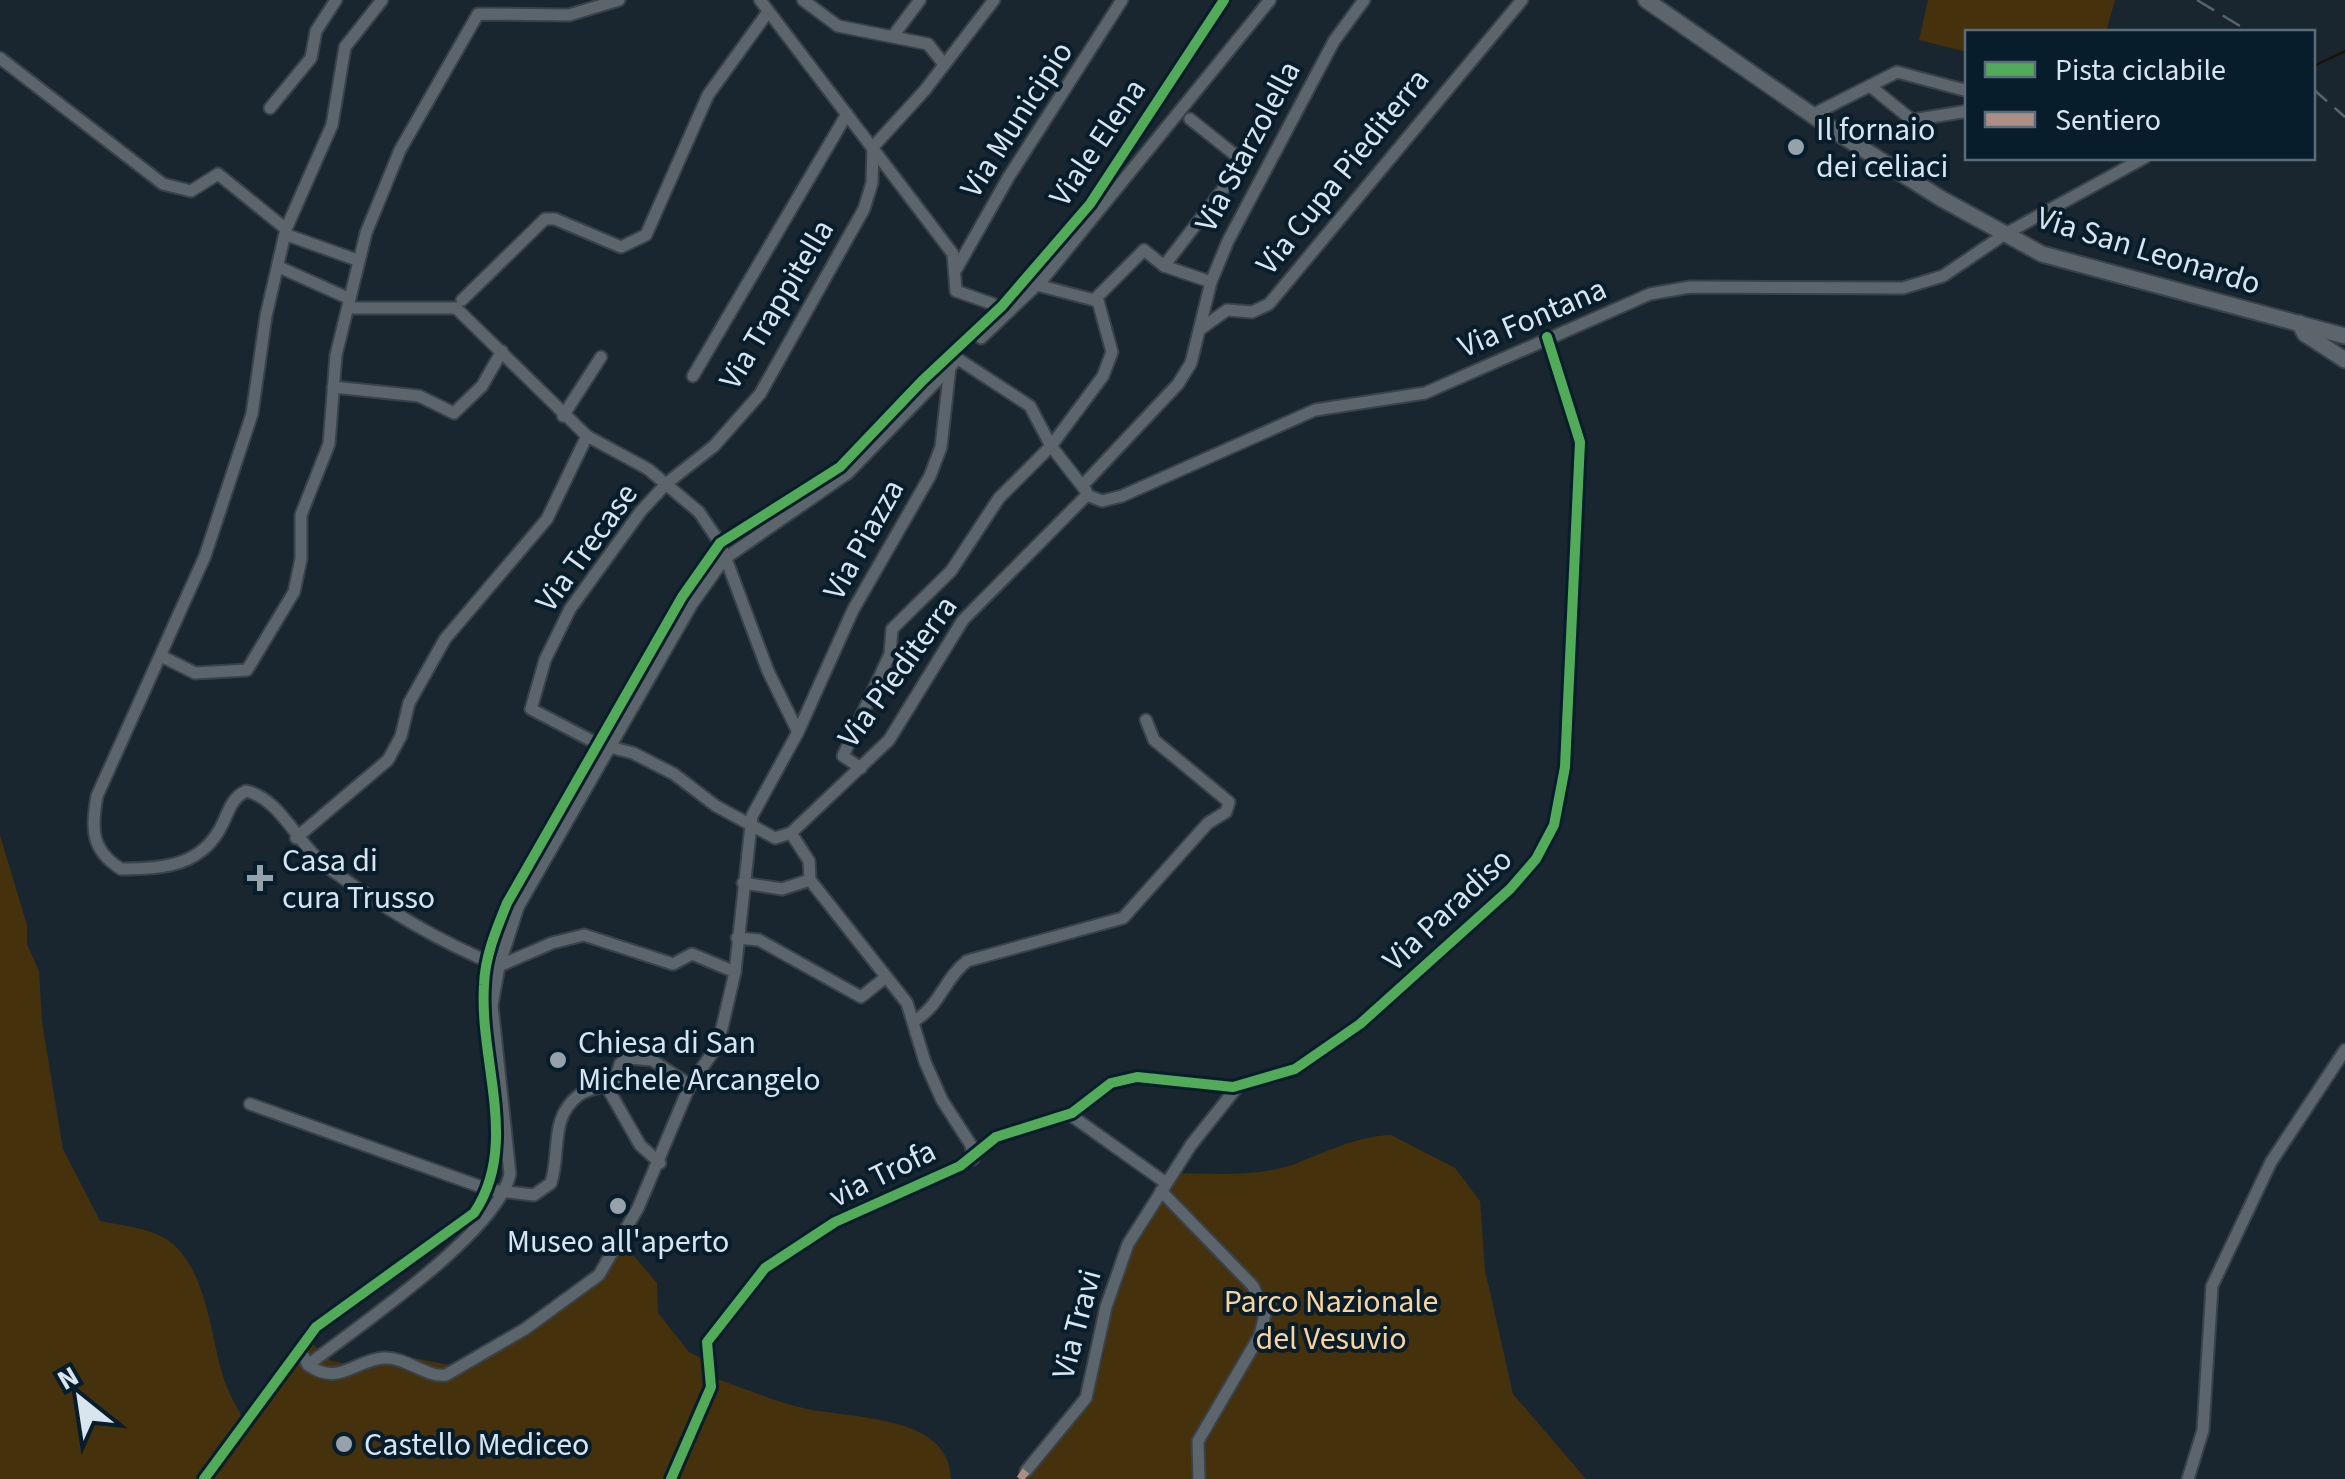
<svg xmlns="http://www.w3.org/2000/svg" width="2345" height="1479" font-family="'Source Sans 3',sans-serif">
<rect width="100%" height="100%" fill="#19262f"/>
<g fill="#46310d">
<path d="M 1928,0 L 2115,0 L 2106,32 L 1968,32 L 1967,52 L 1919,40 Z"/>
<path d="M 0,835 L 27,925 L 27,944 L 39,971 L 42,1022 L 63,1149 L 100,1221 C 123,1226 156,1228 174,1245 C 207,1275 211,1337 223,1376 C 227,1391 236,1405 243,1419 L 304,1336 L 331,1361 L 354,1365 L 381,1352 L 455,1366 L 532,1321 L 592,1275 L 614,1233 L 657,1283 L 658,1313 L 689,1352 L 705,1360 L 714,1378 C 744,1388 773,1401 803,1408 C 848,1419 950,1413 951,1479 L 0,1479 Z"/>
<path d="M 1391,1135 L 1455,1168 L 1480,1201 L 1485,1270 L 1513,1394 L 1586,1479 L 1016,1479 C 1048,1447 1125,1370 1100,1320 L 1117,1255 L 1165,1173 C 1206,1173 1253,1178 1292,1165 C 1327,1152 1353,1137 1391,1135 Z"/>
</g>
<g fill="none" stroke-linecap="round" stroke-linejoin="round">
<path stroke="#1d1004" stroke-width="2.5" d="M 2312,67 L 2345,51"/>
<g stroke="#394249" stroke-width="15">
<g id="street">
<path d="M 382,0 L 345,47 L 332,125 L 286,229 L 266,316 L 252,414 L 205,556 L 97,796 C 91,829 91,850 121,869 C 164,869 203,866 223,823 C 229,810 232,798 246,791 C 282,799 299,848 330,869 C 384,908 437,941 499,966 L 552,943 L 584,935 L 673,964 L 692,954 L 735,972"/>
<path d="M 760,0 L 953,254 L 956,291 L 1007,309"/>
<path d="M 803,0 L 838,26 L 928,44 L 943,63"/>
<path d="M 994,0 L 925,90 L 873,147 L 872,183 L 864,209 L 760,394 L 714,446 L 667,483 L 641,511 L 570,609 L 545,660 L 531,709 L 598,744 L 633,753 L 674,774 L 716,806 L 775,838 L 791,833 L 889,740 L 963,620 L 1087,495"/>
<path d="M 893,36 L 920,0"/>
<path d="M 0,58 L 163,184 L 191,191 L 218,174 L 286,229"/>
<path d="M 1870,86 L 1912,120 L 1968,111"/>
<path d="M 270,108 L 311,58 L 316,31 L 336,0"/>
<path d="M 1812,115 L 1897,72 L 1968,91"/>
<path d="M 1190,119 L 1244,162 L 1164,266 L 1211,282"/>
<path d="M 287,235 L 357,260"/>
<path d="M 279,267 L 350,299"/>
<path d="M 957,268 L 1008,178 L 1122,0"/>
<path d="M 462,300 L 545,219 L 555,219 L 621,247 L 646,235 L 708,95 L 768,12"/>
<path d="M 1094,300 L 1144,250 L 1164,266"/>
<path d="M 1202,328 L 1227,310 L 1252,312 L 1269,304 L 1522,0"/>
<path d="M 981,338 L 1043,279 L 1270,0"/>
<path d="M 958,359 L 1030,406 L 1051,446 L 1086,491"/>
<path d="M 693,376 L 847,114"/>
<path d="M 333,387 L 419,396 L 454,413 L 482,386 L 502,351"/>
<path d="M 563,416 L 601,357"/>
<path d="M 1083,485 L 1178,384 L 1191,363 L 1211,282 L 1228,241 L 1334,41 L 1364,0"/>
<path d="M 1087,495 L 1102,501 L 1122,496 L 1315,410 L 1425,393 L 1650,294 L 1690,287 L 1903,288 L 1943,276 L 2005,234 L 2144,158"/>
<path d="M 161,656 L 195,673 L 247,670 L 294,592 L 301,559 L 301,515 L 329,444 L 336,355 L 366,233 L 400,150 L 478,14 L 569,15 L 619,0"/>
<path d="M 798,732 L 853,610 L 930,476 L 941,447 L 950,367"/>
<path d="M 861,768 L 843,756 L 890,654 L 892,629 L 951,571 L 999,498 L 1051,446 L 1103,376 L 1112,352 L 1098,301 L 1037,285"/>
<path d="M 791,833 L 809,861 L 810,880 L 907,1003 L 925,1062 L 942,1100 L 971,1145 L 973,1159"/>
<path d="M 296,838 L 388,760 L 401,736 L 409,703 L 445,639 L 547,519 L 587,436"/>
<path d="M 743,883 L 782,889 L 810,880"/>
<path d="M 737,938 L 759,940 L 861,997 L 886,977"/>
<path d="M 914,1021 C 940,1006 944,979 967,961 L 1123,918 L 1208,823 L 1226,812 L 1229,802 L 1154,740 L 1146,720"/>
<path d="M 607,1087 L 640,1145 L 660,1163"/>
<path d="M 250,1104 L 490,1190 L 534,1195 L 551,1183 C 561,1151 549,1118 579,1095 C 591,1087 604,1088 615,1081 L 620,1064 L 628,1058 L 652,1060 L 690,1085"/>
<path d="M 1069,1114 L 1166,1183"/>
<path d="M 1161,1191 L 1253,1286 L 1265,1314 L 1260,1335 L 1198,1441 L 1199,1479"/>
<path d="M 301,1352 L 308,1365 C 357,1327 498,1232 510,1174 L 492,1005 L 499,966 L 518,907 L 692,604 L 724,559 L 848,473 L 953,364"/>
<path d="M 308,1365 C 339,1387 354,1360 384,1358 C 406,1357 427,1378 446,1375 L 525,1329 L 599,1275 L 638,1208 L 690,1085 L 718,1045 L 735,972 L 752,816 L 798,732 L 768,671 L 720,543 L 699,512 L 648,469 L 587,436 L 456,308 L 350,308"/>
<path d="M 1026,1471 L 1086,1398 L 1106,1307 L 1128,1244 L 1191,1145 L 1238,1086"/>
<path d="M 204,1479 L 316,1327 L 474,1213 C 520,1145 479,1062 484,985 C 485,956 496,930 507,903 L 682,597 L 720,543 L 840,467 L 922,381 L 1002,306 L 1090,204 L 1224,0"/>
<path d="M 671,1479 L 711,1387 L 707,1342 L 765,1268 L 835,1222 L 960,1166 L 996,1137 L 1072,1113 L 1111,1083 L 1137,1077 L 1233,1087 L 1295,1069 L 1360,1024 L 1510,889 L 1536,859 L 1554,825 L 1565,767 L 1580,442 L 1547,337"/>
<path d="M 2188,1479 L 2203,1430 L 2212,1286 L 2271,1162 L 2345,1050"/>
</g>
</g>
<g stroke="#394249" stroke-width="19">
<g id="secondary">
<path d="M 1646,0 L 1841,135 L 1940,198 L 2042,254 L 2345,336"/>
<path d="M 2299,323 L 2305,334 L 2345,360"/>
</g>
</g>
<use href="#street" stroke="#5c656b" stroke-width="11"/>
<use href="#secondary" stroke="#5c656b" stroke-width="15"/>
<g stroke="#59626a" stroke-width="2.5" stroke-dasharray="20 10" stroke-linecap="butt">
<path d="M 2197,0 L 2250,32"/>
<path d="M 2312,88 L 2345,117"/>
</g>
<path stroke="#ac8f84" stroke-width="8" stroke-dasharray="15 8" stroke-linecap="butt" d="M 1020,1479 L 1026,1471"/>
<g stroke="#081d2c" stroke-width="16">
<g id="cycleway">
<path d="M 204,1479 L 316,1327 L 474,1213 C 520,1145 479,1062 484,985 C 485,956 496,930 507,903 L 682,597 L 720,543 L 840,467 L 922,381 L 1002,306 L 1090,204 L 1224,0"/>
<path d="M 671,1479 L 711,1387 L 707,1342 L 765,1268 L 835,1222 L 960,1166 L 996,1137 L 1072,1113 L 1111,1083 L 1137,1077 L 1233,1087 L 1295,1069 L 1360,1024 L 1510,889 L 1536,859 L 1554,825 L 1565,767 L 1580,442 L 1547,337"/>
</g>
</g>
<use href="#cycleway" stroke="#51ab58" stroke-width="10"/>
</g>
<g fill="#95a2ac" stroke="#081d2c" stroke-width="4">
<circle cx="1796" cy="147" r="10"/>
<path d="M255 863h10v10h10v10h-10v10h-10v-10h-10v-10h10z"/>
<circle cx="558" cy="1060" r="10"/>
<circle cx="618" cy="1206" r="10"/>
<circle cx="344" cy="1444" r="10"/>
</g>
<g text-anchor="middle" stroke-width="8" stroke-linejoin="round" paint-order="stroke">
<g font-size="32" fill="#d8e5ef" stroke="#081d2c">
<text transform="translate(1016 119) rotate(-57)" y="11">Via Municipio</text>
<text transform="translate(1097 142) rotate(-56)" y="11">Viale Elena</text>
<text transform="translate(1247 146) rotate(-62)" y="11">Via Starzolella</text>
<text transform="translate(1342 171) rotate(-51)" y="11">Via Cupa Piediterra</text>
<text transform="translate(2149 250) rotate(17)" y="11">Via San Leonardo</text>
<text transform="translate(776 304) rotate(-59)" y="11">Via Trappitella</text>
<text transform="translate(1532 317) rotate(-23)" y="11">Via Fontana</text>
<text transform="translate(863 539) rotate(-61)" y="11">Via Piazza</text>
<text transform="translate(586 547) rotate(-54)" y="11">Via Trecase</text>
<text transform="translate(897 671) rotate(-54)" y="11">Via Piediterra</text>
<text transform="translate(1447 909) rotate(-43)" y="11">Via Paradiso</text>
<text transform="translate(882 1173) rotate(-26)" y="11">via Trofa</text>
<text transform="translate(1076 1324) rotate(-75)" y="11">Via Travi</text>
</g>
<g font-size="32" fill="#d8e5ef" stroke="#081d2c" text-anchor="start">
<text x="1816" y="140">Il fornaio<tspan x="1816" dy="37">dei celiaci</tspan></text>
<text x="282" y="871">Casa di<tspan x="282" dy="37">cura Trusso</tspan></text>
<text x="578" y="1053">Chiesa di San<tspan x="578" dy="37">Michele Arcangelo</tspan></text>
<text x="618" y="1252" text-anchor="middle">Museo all'aperto</text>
<text x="364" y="1455">Castello Mediceo</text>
</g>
<g font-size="32" fill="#fcd49b" stroke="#081d2c">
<text x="1331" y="1312">Parco Nazionale<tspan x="1331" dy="37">del Vesuvio</tspan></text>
</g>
</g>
<rect x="1965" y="30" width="350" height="130" fill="#081d2c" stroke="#5b6d7a" stroke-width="2.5"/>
<rect x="1985" y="62" width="50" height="15" fill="#51ab58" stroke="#5b6d7a" stroke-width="2.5"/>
<text x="2055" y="80" font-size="30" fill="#d8e5ef">Pista ciclabile</text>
<rect x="1985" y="112" width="50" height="15" fill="#ac8f84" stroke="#5b6d7a" stroke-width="2.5"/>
<text x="2055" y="130" font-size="30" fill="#d8e5ef">Sentiero</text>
<g transform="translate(80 1399) rotate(330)" stroke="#081d2c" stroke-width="8" paint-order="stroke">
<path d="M0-8L18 38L0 25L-18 38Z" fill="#d8e5ef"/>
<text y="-15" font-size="28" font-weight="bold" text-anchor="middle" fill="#d8e5ef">N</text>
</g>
</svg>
